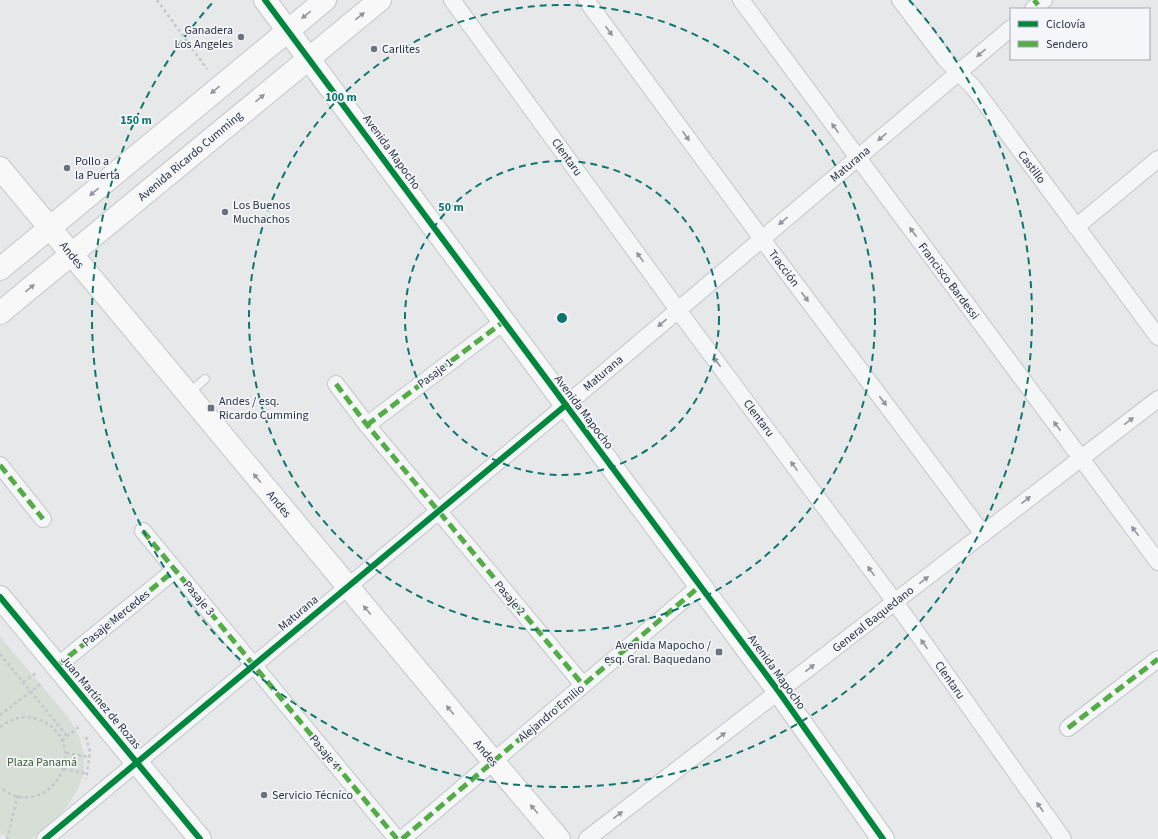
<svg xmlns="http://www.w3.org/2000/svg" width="1158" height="839" font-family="'Source Sans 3',sans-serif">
<rect width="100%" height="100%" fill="#e6e8ea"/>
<path fill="#d6ded6" d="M 0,637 L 67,716 C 91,750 90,778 64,810 C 55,821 42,830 32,839 L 9,839 L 3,834 L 0,836 Z"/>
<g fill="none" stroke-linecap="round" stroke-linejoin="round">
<g stroke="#c4c6c8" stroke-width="10">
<path id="lane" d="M 188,394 L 205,379"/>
</g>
<g stroke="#c4c6c8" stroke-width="18">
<g id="street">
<path d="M 452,0 L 678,310 L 895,602 L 1063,839"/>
<path d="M 586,0 L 762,239 L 983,534"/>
<path d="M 741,0 L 1158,562"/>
<path d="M 900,0 L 945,59 L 974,88 L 1158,337"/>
<path d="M 1033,9 L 1044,0"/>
<path d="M 1076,227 L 1158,159"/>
<path d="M 336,384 L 367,425 L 583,685"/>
<path d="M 367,425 L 503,322"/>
<path d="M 0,465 L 43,519"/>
<path d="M 143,531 L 397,839"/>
<path d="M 57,666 L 175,570"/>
<path d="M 1068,728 L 1158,659"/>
<path d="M 45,839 L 566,405 L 1011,28"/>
<path d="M 402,839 L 700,586"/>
<path d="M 587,839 L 1158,399"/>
</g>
</g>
<g stroke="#c4c6c8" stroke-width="24">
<g id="secondary">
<path d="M 265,0 L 779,692 L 883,839"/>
<path d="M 0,168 L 493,761 L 559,839"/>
<path d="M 0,269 L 325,0"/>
<path d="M 0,313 L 380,0"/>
<path d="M 0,597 L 200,839"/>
</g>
</g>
<g stroke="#c5c6ca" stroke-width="2.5" stroke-dasharray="3 3" stroke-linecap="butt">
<path d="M 157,0 L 207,69"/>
<path d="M 0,654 L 67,736"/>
<path d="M 23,682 L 36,673"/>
<path d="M 0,715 L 42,683"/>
<path d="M 0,727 C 11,719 24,714 37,719 C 91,737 59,814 10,794 C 7,792 3,789 0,787"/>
<path d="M 86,737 L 90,752 L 86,779"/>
<path d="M 62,740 L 79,727"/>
<path d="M 66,753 L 90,757"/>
<path d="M 64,769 L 88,774"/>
<path d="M 7,839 L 18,795"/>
</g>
<use href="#lane" stroke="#f5f6f7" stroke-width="8"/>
<use href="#street" stroke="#f5f6f7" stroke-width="16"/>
<use href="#secondary" stroke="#f8f8f8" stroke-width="22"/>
<g stroke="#54ac47" stroke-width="5" stroke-dasharray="10 5" stroke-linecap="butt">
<path d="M 1034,0 L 1038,5"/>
<path d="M 336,384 L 367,425 L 583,685"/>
<path d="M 367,425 L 503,322"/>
<path d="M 0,465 L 43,519"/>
<path d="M 143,531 L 397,839"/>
<path d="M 57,666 L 175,570"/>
<path d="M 1068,728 L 1158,659"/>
<path d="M 402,839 L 700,586"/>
</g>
<g stroke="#f4f6f9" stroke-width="8">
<g id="cycleway">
<path d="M 265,0 L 779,692 L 883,839"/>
<path d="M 0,597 L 200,839"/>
<path d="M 45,839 L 566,405"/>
</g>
</g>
<use href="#cycleway" stroke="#00873e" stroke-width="6"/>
</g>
<defs><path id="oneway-solid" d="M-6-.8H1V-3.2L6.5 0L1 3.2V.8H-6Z"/></defs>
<g fill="#92969e">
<use href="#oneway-solid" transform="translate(306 15) rotate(141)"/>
<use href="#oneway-solid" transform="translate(360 16) rotate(-39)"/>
<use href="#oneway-solid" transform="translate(215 90) rotate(140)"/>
<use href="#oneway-solid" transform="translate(260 98) rotate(-40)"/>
<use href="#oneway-solid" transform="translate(94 192) rotate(140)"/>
<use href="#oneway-solid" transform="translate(30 288) rotate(-39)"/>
<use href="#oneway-solid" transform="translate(257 478) rotate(-130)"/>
<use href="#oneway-solid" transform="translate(367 610) rotate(-130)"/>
<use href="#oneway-solid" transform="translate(450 710) rotate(-130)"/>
<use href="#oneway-solid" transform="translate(534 809) rotate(-131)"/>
</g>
<g fill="#90959e">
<use href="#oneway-solid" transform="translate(609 31) rotate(54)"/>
<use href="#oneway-solid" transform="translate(981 53) rotate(140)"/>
<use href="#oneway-solid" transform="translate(835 128) rotate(-126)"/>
<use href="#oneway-solid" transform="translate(686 136) rotate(54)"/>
<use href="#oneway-solid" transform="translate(882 137) rotate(140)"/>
<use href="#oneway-solid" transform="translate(783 221) rotate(140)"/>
<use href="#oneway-solid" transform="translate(913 232) rotate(-127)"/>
<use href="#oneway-solid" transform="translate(640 257) rotate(-126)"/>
<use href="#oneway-solid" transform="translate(805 297) rotate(53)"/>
<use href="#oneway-solid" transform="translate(662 323) rotate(140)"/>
<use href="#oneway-solid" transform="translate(717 362) rotate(-127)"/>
<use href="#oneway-solid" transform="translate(883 401) rotate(53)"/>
<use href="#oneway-solid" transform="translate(1129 421) rotate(-38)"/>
<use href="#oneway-solid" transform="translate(1057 426) rotate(-127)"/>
<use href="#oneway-solid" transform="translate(794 466) rotate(-126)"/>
<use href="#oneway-solid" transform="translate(1026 500) rotate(-38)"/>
<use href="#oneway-solid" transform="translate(1135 531) rotate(-127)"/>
<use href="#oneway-solid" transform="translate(871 571) rotate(-126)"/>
<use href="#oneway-solid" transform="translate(924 580) rotate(-38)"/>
<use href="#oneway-solid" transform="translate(924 644) rotate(-125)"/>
<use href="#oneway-solid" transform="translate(810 668) rotate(-38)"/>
<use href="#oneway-solid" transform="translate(721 736) rotate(-38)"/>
<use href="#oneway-solid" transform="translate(1040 807) rotate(-125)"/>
<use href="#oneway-solid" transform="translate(618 815) rotate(-38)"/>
</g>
<g fill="none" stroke="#0f766e" stroke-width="2" stroke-dasharray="7 5">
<circle cx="562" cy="318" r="157"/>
<circle cx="562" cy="318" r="313"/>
<path d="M909 0A470 470 0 1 1 215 0"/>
</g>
<g fill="#6c737f" stroke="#f4f6f9" stroke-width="1.5">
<circle cx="241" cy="37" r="4"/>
<circle cx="374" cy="49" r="4"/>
<circle cx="67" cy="168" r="4"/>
<circle cx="225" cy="212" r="4"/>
<rect x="207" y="404" width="8" height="8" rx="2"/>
<rect x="715" y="648" width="8" height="8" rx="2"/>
<circle cx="264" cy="795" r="4"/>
</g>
<g text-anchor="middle" stroke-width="3.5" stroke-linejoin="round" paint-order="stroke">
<g font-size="12" fill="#2b3445" stroke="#f4f6f9" text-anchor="start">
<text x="233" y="34" text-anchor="end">Ganadera<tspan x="233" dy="14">Los Angeles</tspan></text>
<text x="382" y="53">Carlites</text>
<text x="75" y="165">Pollo a<tspan x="75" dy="14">la Puerta</tspan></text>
<text x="233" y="209">Los Buenos<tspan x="233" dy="14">Muchachos</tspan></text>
<text x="219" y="405">Andes / esq.<tspan x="219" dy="14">Ricardo Cumming</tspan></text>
<text x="711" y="649" text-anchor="end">Avenida Mapocho /<tspan x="711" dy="14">esq. Gral. Baquedano</tspan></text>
<text x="272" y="799">Servicio Técníco</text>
</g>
<g font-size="12" fill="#2b3445" stroke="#f4f6f9">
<text transform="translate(392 152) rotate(54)" y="4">Avenida Mapocho</text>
<text transform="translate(190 156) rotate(-40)" y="4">Avenida Ricardo Cumming</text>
<text transform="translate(567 157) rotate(54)" y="4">Clentaru</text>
<text transform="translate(850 164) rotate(-40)" y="4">Maturana</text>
<text transform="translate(1032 167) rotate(53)" y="4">Castillo</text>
<text transform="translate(72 255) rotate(51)" y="4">Andes</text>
<text transform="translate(784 268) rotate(53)" y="4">Tracción</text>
<text transform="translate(949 281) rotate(53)" y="4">Francisco Bardessi</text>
<text transform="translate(435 373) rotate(-37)" y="4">Pasaje 1</text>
<text transform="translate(603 373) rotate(-40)" y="4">Maturana</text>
<text transform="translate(584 412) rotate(53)" y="4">Avenida Mapocho</text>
<text transform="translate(759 418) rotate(53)" y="4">Clentaru</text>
<text transform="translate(279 504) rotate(50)" y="4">Andes</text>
<text transform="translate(199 598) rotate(50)" y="4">Pasaje 3</text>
<text transform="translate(510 598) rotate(50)" y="4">Pasaje 2</text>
<text transform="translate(298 613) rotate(-40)" y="4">Maturana</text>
<text transform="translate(116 618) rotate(-39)" y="4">Pasaje Mercedes</text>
<text transform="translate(873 619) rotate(-38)" y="4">General Baquedano</text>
<text transform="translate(777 672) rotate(54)" y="4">Avenida Mapocho</text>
<text transform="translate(950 680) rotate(55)" y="4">Clentaru</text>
<text transform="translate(101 702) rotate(50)" y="4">Juan Martínez de Rozas</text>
<text transform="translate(551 713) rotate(-40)" y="4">Alejandro Emilio</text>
<text transform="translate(325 752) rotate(51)" y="4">Pasaje 4</text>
<text transform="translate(486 753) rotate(50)" y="4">Andes</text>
</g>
<g font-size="12" fill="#3f6138" stroke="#f4f6f9">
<text x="42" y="766">Plaza Panamá</text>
</g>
</g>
<circle cx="562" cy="318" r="6" fill="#0f766e" stroke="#f4f6f9" stroke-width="2"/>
<g font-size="12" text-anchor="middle" font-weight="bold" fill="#0f766e" stroke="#f4f6f9" stroke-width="3.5" stroke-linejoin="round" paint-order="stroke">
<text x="341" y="101">100 m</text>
<text x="136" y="124">150 m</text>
<text x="451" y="211">50 m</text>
</g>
<rect x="1010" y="8" width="140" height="52" fill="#f4f6f9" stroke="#a4a8b1"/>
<rect x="1018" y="21" width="20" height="6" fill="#00873e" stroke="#a4a8b1"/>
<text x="1046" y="28" font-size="12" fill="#2b3445">Ciclovía</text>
<rect x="1018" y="41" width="20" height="6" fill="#54ac47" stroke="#a4a8b1"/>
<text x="1046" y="48" font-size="12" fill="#2b3445">Sendero</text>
</svg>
